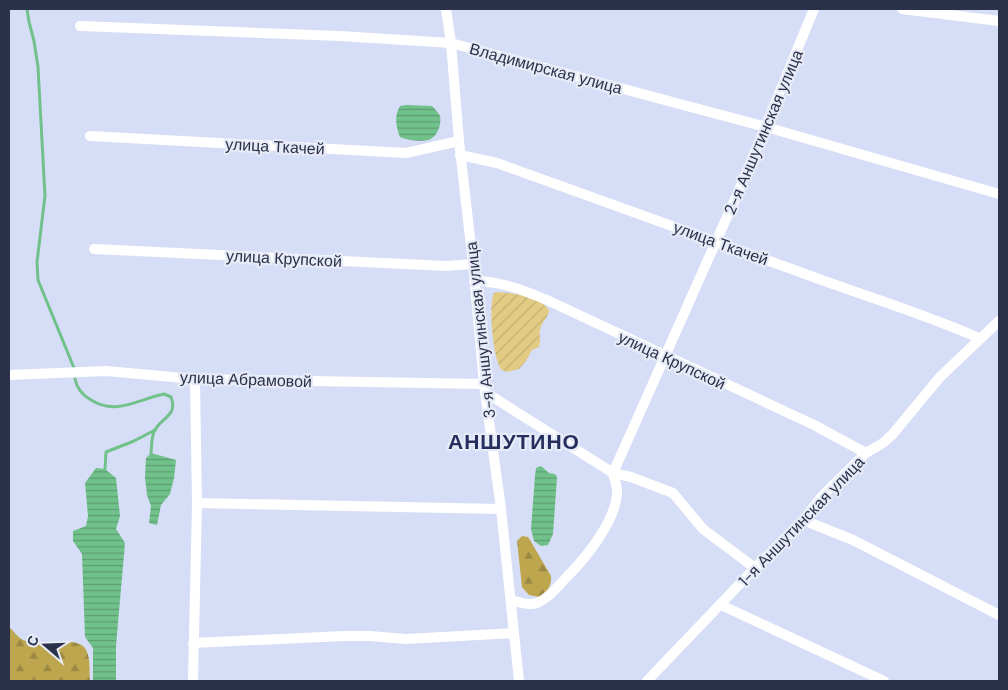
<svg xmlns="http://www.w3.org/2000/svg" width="1008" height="690" font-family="'DM Sans',sans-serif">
<defs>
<pattern id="forest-firs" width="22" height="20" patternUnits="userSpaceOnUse" patternTransform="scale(1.25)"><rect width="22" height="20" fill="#bea64e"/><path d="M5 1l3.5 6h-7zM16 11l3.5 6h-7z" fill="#9b8843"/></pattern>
<pattern id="garden-furrows" width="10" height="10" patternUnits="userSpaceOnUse" patternTransform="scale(1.25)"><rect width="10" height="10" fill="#e2cc83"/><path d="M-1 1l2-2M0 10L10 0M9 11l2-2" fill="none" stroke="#c2b073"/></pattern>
<pattern id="water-rules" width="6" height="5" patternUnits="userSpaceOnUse" patternTransform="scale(1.25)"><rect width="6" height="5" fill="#71c18b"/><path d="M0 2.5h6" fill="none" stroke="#5d9d74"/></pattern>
</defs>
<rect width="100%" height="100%" fill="#d6ddf6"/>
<g fill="url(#forest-firs)">
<path d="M 522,536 L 528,537 L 530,540 L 551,576 C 552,585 547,593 539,597 L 529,595 L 522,587 L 517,541 Z"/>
<path d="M 9,627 C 14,631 17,637 23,640 C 40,648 78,634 86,650 C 91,659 89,672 90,681 L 9,681 Z"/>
</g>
<path fill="url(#garden-furrows)" d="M 498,292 C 513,293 540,296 549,310 C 548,319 541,322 540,330 C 539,336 541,341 539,347 L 532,350 L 526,361 L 519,369 L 507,372 L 502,370 C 493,362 488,304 494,293 Z"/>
<g fill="url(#water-rules)">
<path d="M 406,105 L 432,106 C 435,109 438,112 440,116 C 442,124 437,138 428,140 C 420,142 407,140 400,137 C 396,127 394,116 400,106 Z"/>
<path d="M 151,453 L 176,460 L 174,478 L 170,494 L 161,505 L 157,525 L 149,523 L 151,506 L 147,495 L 145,477 L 146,458 Z"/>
<path d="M 541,466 L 549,473 L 555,474 L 557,477 L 553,534 L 548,545 L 541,546 L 534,541 L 531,529 L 535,476 L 536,468 Z"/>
<path d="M 96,468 L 105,469 L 116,478 L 120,516 L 116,529 L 125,543 L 116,646 L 116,681 L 93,681 L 93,648 L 85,637 L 82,554 L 73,541 L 73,531 L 86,526 L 88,516 L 85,483 Z"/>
</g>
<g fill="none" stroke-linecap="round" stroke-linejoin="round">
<g stroke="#71c18b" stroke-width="3">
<path d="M 27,9 L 29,22 L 34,41 L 38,67 L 45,196 L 37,262 L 38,280 L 74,368"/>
<path d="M 75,379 C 77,389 82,395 91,400 C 117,416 138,399 164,394 L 171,397 C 178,416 162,417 155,430 C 151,436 152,446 151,453"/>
<path d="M 105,469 L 106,452 L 134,441 L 155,430"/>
</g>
<g stroke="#fff" stroke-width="10">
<path d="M 446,9 L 451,43 L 459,141 L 473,264 L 484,384 L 501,509 L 519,681"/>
<path d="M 902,9 L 999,21"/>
<path d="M 80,26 L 340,36 L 451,43 L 766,127 L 999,194"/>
<path d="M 90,136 L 406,153 L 459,141"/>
<path d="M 460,155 L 497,163 C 597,199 697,235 797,271 C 858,294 920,312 979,338"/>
<path d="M 94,249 L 446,266 L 473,264"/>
<path d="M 474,281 C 500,281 523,290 547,300 L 814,425 L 866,453"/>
<path d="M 9,375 L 106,371 L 195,379 L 484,384"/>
<path d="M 485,392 L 613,473 L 631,477 L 673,493 L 703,529 L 755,568"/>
<path d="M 197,503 L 501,509"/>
<path d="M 803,520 L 853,540 L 999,615"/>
<path d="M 511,600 C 519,602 529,606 537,603 C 548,599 556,588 564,580 C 584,560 619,519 617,488 C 616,483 614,478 613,473 L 739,190 L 814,9"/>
<path d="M 721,605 L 884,681"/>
<path d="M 193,643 L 344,636 L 370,636 L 406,639 L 514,633"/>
<path d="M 193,681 L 197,503 L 195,379"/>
<path d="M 647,681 L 755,568 L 803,520 L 823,495 L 866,453 L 883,443 L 892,435 L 940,377 L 999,321"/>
</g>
</g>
<g text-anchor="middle" stroke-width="4.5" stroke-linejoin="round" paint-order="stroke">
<g font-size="16" fill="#2b3149" stroke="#e7ebf7">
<text transform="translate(546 68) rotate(15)" y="6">Владимирская улица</text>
<text transform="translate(763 132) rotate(-67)" y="6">2-я Аншутинская улица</text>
<text transform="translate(275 146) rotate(3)" y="6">улица Ткачей</text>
<text transform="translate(721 243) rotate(20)" y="6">улица Ткачей</text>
<text transform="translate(284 258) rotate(3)" y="6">улица Крупской</text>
<text transform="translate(480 330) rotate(-96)" y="6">3-я Аншутинская улица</text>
<text transform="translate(672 360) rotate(25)" y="6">улица Крупской</text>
<text transform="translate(246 379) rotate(2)" y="6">улица Абрамовой</text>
<text transform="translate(801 521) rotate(-46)" y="6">1-я Аншутинская улица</text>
</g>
<g font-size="21" font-weight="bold" letter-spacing="1" fill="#262e5e" stroke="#e7ebf7">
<text x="514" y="449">АНШУТИНО</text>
</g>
</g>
<rect width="1008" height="690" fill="none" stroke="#2b3149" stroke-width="20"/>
<g transform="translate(45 645) rotate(289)" stroke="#e7ebf7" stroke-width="4" paint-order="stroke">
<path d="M0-4L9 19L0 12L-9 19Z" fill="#2b3149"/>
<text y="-8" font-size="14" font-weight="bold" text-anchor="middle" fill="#2b3149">С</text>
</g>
</svg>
